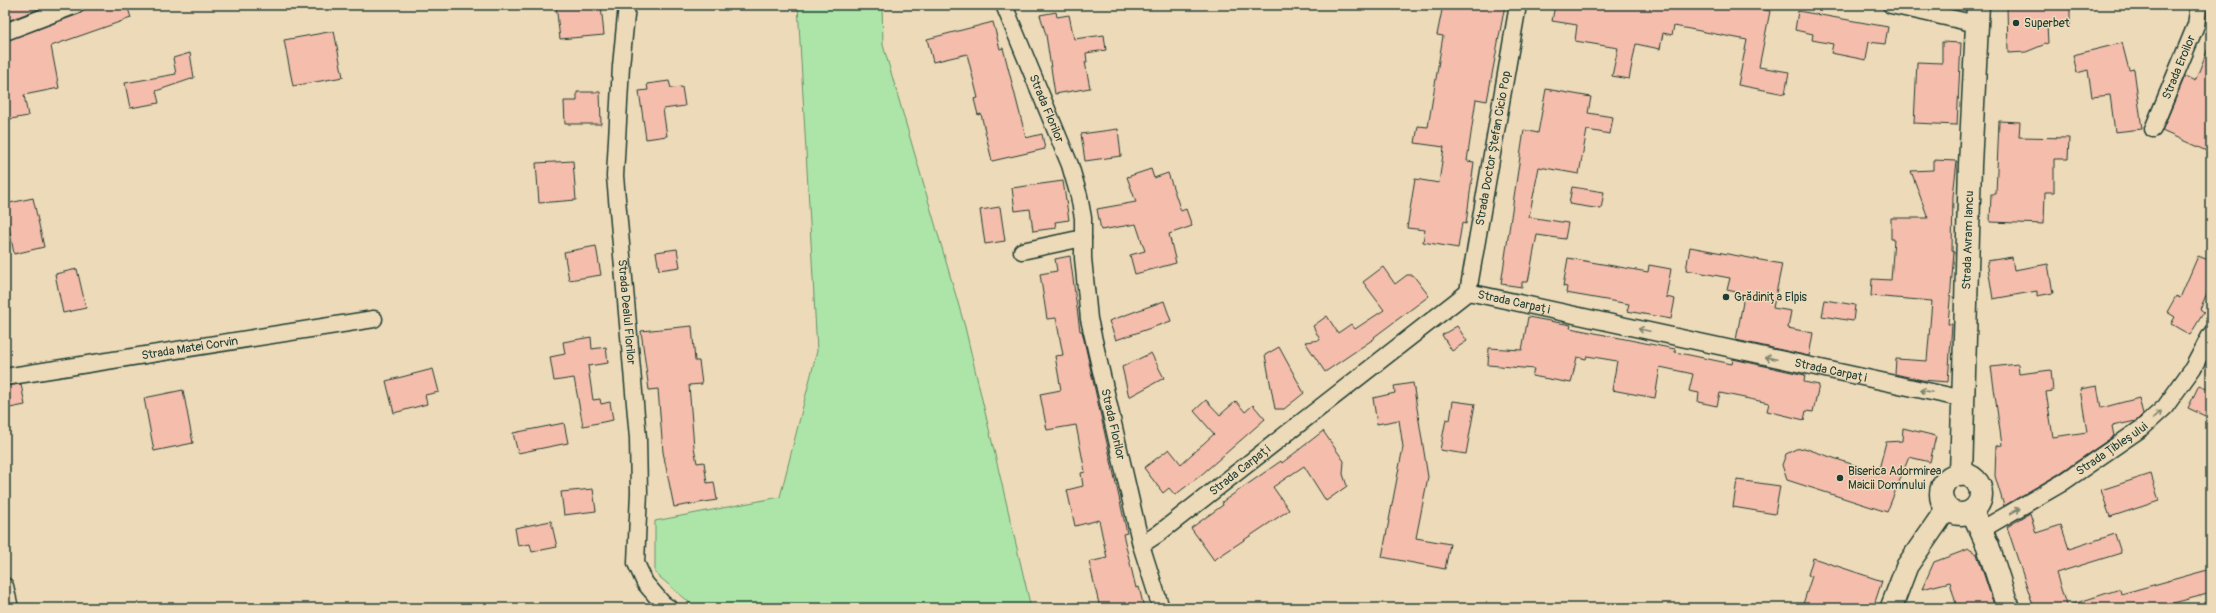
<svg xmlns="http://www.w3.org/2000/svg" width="2216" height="613" font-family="Pangolin,sans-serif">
<rect width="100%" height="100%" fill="#eddab8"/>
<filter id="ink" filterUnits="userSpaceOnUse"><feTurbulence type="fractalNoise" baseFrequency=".025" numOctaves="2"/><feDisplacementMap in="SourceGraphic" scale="8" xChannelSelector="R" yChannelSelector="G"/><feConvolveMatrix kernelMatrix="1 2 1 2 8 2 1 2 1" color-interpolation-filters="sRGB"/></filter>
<g filter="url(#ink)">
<path fill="#ade5a9" stroke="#66916e" d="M 798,5 L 882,5 L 883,45 L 965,327 L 1031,608 L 696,608 L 655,573 L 655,521 L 780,497 L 817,351 Z"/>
<g fill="#f5bdab" stroke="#1f3d34">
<path d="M 5,5 L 49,5 L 5,22 Z"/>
<path d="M 85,5 L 127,5 L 131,18 L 51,46 L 59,88 L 24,95 L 28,116 L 5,120 L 5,41 L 79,14 L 84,11 Z"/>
<path d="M 556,5 L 601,5 L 604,35 L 560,39 Z"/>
<path d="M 1443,5 L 1505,5 L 1487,101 L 1476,99 L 1467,161 L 1474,162 L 1466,224 L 1462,223 L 1458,248 L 1423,242 L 1425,230 L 1407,228 L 1415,179 L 1439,183 L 1444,147 L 1415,143 L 1418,126 L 1428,127 L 1443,36 L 1437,35 Z"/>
<path d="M 1555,5 L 1740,5 L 1770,11 L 1759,67 L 1789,72 L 1785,94 L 1738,85 L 1747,40 L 1674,26 L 1672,35 L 1663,33 L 1660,49 L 1636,44 L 1629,79 L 1612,76 L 1618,48 L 1575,41 L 1577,25 L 1552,21 Z"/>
<path d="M 2007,5 L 2070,5 L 2070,24 L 2047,25 L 2048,43 L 2026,52 L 2008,53 Z"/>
<path d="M 1798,11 L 1888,27 L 1885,44 L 1869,42 L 1866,60 L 1831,53 L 1833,44 L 1812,40 L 1813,34 L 1795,30 Z"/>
<path d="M 1056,12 L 1057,17 L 1069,15 L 1074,39 L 1104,35 L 1106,50 L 1086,53 L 1087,62 L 1085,62 L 1090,88 L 1055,94 L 1046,35 L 1040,15 Z"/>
<path d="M 993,22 L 1000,49 L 1003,48 L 1026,138 L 1042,134 L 1045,149 L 992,161 L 981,114 L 978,115 L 974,99 L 978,98 L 967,54 L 933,62 L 927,39 Z"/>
<path d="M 334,31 L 343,77 L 293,86 L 284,40 Z"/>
<path d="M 1942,42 L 1961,43 L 1957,125 L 1914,123 L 1917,62 L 1942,63 Z"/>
<path d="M 2122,43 L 2129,70 L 2134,69 L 2142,129 L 2115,132 L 2110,95 L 2092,97 L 2088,70 L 2077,73 L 2073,55 Z"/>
<path d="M 2210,44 L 2211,44 L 2211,153 L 2162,131 L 2185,76 L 2195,81 Z"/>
<path d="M 190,53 L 194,78 L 156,91 L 159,103 L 130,108 L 125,83 L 176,74 L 173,58 Z"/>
<path d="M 669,81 L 671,88 L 682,87 L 685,106 L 663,109 L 667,136 L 646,139 L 639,91 L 648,90 L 647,84 Z"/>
<path d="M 1546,89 L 1591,97 L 1588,113 L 1613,117 L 1610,134 L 1587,130 L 1579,174 L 1539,167 L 1529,217 L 1568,223 L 1565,239 L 1537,235 L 1528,282 L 1522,282 L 1522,287 L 1501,284 L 1524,130 L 1538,133 Z"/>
<path d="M 577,92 L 600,92 L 601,124 L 565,124 L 564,101 L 577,101 Z"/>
<path d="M 1999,121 L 2020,122 L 2019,137 L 2069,138 L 2068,159 L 2054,159 L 2054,192 L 2045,192 L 2044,224 L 1990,222 L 1991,194 L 1996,194 Z"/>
<path d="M 1118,129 L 1121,156 L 1085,161 L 1081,134 Z"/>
<path d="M 1933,160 L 1957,161 L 1953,196 L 1952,251 L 1954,252 L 1948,324 L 1952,324 L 1948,382 L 1922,380 L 1895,374 L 1896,359 L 1927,361 L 1932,301 L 1871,296 L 1872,279 L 1891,280 L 1894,239 L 1891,239 L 1891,218 L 1928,218 L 1911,171 L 1933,170 Z"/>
<path d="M 573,161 L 576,200 L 539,203 L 536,163 Z"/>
<path d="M 1151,169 L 1154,178 L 1168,173 L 1181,211 L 1186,209 L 1192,226 L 1169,234 L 1176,263 L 1135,274 L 1130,255 L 1145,251 L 1136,224 L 1101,230 L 1097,209 L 1136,202 L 1127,177 Z"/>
<path d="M 1063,181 L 1069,220 L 1055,222 L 1056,228 L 1033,231 L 1030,209 L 1015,211 L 1012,188 Z"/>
<path d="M 1572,187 L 1604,192 L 1601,209 L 1569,204 Z"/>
<path d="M 33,198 L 44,247 L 14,254 L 5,204 Z"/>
<path d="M 1000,207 L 1005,241 L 985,244 L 980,210 Z"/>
<path d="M 596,246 L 601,275 L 569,280 L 564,252 Z"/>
<path d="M 1690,247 L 1782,264 L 1773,308 L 1791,311 L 1788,328 L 1813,333 L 1809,356 L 1736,340 L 1743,302 L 1736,292 L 1727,290 L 1730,278 L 1686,270 Z"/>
<path d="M 677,249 L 680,267 L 659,270 L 656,252 Z"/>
<path d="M 1070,256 L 1080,331 L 1082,331 L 1127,533 L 1123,534 L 1136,588 L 1139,587 L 1144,608 L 1100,608 L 1089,562 L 1107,558 L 1099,520 L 1075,526 L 1067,490 L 1083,486 L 1081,473 L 1085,472 L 1076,425 L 1047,430 L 1040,394 L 1061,390 L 1055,356 L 1063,355 L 1056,318 L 1047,319 L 1040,274 L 1057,271 L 1055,259 Z"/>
<path d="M 2198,256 L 2211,261 L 2211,284 L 2200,309 L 2204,312 L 2190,335 L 2171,324 L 2175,317 L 2167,312 L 2176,296 L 2180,298 Z"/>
<path d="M 2012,257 L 2014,270 L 2048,264 L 2053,293 L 2037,296 L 2037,291 L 1993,299 L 1987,261 Z"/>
<path d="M 1568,258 L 1648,272 L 1649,265 L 1671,269 L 1666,297 L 1675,299 L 1671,319 L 1627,311 L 1629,304 L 1566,293 L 1567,287 L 1563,286 Z"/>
<path d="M 1383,267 L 1395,284 L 1407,275 L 1413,275 L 1429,296 L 1374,337 L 1375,338 L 1325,372 L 1305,342 L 1320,340 L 1313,326 L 1327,316 L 1338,333 L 1351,324 L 1355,329 L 1384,310 L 1363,282 Z"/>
<path d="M 77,269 L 86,308 L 63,313 L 55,274 Z"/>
<path d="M 1825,300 L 1855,305 L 1853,321 L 1822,316 Z"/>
<path d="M 1164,301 L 1171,321 L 1116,340 L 1109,321 Z"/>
<path d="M 1528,317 L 1571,325 L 1570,328 L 1675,349 L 1675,352 L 1732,364 L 1733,359 L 1805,375 L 1804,382 L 1819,385 L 1813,412 L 1806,411 L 1804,420 L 1767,411 L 1769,403 L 1720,393 L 1717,406 L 1698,402 L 1699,393 L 1689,391 L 1693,374 L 1660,367 L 1655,398 L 1612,390 L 1617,361 L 1587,356 L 1586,359 L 1577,357 L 1571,383 L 1532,376 L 1534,369 L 1488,365 L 1489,348 L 1522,350 Z"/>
<path d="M 692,326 L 695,361 L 699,361 L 702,384 L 689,385 L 694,447 L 697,463 L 704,462 L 707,483 L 714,482 L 717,500 L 674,507 L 663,452 L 658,389 L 649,390 L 641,331 Z"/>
<path d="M 1457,326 L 1467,341 L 1452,351 L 1442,335 Z"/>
<path d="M 591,337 L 592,349 L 606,347 L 608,363 L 588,366 L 593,400 L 600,399 L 601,404 L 610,402 L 613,420 L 583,426 L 574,378 L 554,381 L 550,357 L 565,354 L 563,342 Z"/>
<path d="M 1279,347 L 1304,393 L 1284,409 L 1275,409 L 1265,355 Z"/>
<path d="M 1151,353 L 1164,378 L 1129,397 L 1122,367 Z"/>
<path d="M 2018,364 L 2019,374 L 2051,370 L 2053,391 L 2046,392 L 2053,437 L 2087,432 L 2080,389 L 2097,386 L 2101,408 L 2139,398 L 2143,414 L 2136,421 L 2112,426 L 2114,436 L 2057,475 L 2004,506 L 1995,476 L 1996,446 L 2002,445 L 1991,367 Z"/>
<path d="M 433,369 L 439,392 L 425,395 L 427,404 L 394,413 L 386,381 Z"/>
<path d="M 1413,383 L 1428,477 L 1416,538 L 1450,544 L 1445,569 L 1382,557 L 1403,447 L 1399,420 L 1377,424 L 1373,398 L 1395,393 L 1394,386 Z"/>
<path d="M 21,384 L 25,405 L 5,409 L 5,386 Z"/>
<path d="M 2199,385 L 2211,390 L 2211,404 L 2205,416 L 2188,408 Z"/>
<path d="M 183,390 L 193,443 L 154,451 L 144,398 Z"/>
<path d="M 1206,400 L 1220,415 L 1236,401 L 1245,412 L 1253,405 L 1265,419 L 1201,475 L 1175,495 L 1169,488 L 1163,493 L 1144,468 L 1169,449 L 1181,464 L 1214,434 L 1194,411 Z"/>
<path d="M 1453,401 L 1475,404 L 1466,454 L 1440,450 L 1446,419 L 1450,420 Z"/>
<path d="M 564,423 L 568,443 L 518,453 L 513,433 Z"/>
<path d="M 1903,428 L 1936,436 L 1930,462 L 1909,457 L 1887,512 L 1787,480 L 1782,465 L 1786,454 L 1796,449 L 1804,448 L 1878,473 L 1886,442 L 1902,441 Z"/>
<path d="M 1323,431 L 1344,461 L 1343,474 L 1347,486 L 1326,501 L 1304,466 L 1273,487 L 1289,510 L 1214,560 L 1191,528 L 1223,505 L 1222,502 L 1281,461 L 1282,463 Z"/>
<path d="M 2151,474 L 2159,501 L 2110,517 L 2101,490 Z"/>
<path d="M 1737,480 L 1780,486 L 1775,514 L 1733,507 Z"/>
<path d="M 593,489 L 596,511 L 564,515 L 561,492 Z"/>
<path d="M 2030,513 L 2036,533 L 2061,525 L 2069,549 L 2115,534 L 2121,553 L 2056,573 L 2067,608 L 2034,608 L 2007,527 Z"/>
<path d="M 551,521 L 557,547 L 532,552 L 530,544 L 518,546 L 515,528 Z"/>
<path d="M 1969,549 L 1977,554 L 1995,608 L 1957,608 L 1950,582 L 1922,589 L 1934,562 Z"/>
<path d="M 1813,558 L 1882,581 L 1873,608 L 1815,608 L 1803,604 L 1812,576 L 1808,575 Z"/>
<path d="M 2211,569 L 2211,593 L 2155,608 L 2070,608 L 2070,605 L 2120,589 L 2121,594 Z"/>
</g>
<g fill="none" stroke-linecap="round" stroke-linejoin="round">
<g stroke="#1f3d34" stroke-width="19">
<g id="minor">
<path id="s1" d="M 627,5 L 621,66 L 615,176 L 638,438 L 639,492 L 636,563 L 645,583 L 663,604 L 669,608"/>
<path id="s2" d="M 1004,5 L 1070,165 L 1079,196 L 1083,218 L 1083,258 L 1089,319 L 1141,545 L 1161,608"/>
<path d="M 1891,5 L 1977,24"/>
<path d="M 5,32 L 76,5"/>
<path id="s3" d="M 2153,129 L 2196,25 L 2199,5"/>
<path d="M 1022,251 L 1083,238"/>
<path id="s4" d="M 1468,292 L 1964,399"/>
<path id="s5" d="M 1468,292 L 1518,5"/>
<path id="s6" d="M 5,377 L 374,319"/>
<path id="s7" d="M 1981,530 L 2062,483 L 2142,428 L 2165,407 L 2193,368 L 2211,334"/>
<path id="s8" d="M 1141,545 L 1158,534 L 1468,292"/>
<path d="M 5,586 L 10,608"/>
</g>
</g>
<g stroke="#1f3d34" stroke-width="24">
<path id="tertiary" d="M 1891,608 L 1907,566 L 1947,508"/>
</g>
<g stroke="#1f3d34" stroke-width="25">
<g id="secondary">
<circle cx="1961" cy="494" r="20"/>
<path id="s9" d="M 1961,475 L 1970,165 L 1978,5"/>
<path d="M 1972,511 L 1988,546 L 2008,608"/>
</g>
</g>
<use href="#minor" stroke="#eddab8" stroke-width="16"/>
<use href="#tertiary" stroke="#eddab8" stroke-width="21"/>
<use href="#secondary" stroke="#eddab8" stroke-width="22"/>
</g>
<defs><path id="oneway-shaft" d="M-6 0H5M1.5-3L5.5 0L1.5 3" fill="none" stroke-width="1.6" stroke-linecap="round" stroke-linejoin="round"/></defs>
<g stroke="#7c846f">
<use href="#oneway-shaft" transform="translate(1644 330) rotate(-168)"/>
<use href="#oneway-shaft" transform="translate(1771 358) rotate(-168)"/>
<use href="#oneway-shaft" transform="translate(1926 391) rotate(-168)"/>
<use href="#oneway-shaft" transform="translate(2157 415) rotate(-44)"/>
<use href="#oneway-shaft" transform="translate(2015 511) rotate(-30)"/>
</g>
</g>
<g fill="#1f3d34" stroke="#eddab8" stroke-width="1.5">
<circle cx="2016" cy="23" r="4"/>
<circle cx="1726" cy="297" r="4"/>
<circle cx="1840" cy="478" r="4"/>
</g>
<g text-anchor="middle" stroke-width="3" stroke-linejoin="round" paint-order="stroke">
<g font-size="12" fill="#1f3d34" stroke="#eddab8" text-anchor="start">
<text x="2024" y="27">Superbet</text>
<text x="1734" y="301">Grădinița Elpis</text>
<text x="1848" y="475">Biserica Adormirea<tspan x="1848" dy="14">Maicii Domnului</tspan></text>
</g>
<g font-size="12" fill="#1f3d34" stroke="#eddab8">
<text dy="4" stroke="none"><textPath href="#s3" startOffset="67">Strada Eroilor</textPath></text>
<text dy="4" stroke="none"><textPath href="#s2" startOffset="112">Strada Florilor</textPath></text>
<text dy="4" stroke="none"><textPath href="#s5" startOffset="146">Strada Doctor Ștefan Cicio Pop</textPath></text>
<text dy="4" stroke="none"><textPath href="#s9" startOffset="235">Strada Avram Iancu</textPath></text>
<text dy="4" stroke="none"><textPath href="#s4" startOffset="47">Strada Carpați</textPath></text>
<text dy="4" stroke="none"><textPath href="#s1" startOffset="308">Strada Dealul Florilor</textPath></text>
<text dy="4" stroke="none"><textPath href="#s6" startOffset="187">Strada Matei Corvin</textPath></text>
<text dy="4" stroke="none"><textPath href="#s4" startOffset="371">Strada Carpați</textPath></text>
<text dy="4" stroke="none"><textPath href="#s2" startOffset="437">Strada Florilor</textPath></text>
<text dy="4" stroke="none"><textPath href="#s7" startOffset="154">Strada Țibleșului</textPath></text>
<text dy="4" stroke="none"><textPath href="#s8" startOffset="124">Strada Carpați</textPath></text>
</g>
</g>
<rect width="2216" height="613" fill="none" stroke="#eddab8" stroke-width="20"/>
<rect x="10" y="10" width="2196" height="593" fill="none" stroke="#1f3d34" stroke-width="1.5" filter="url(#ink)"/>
</svg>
